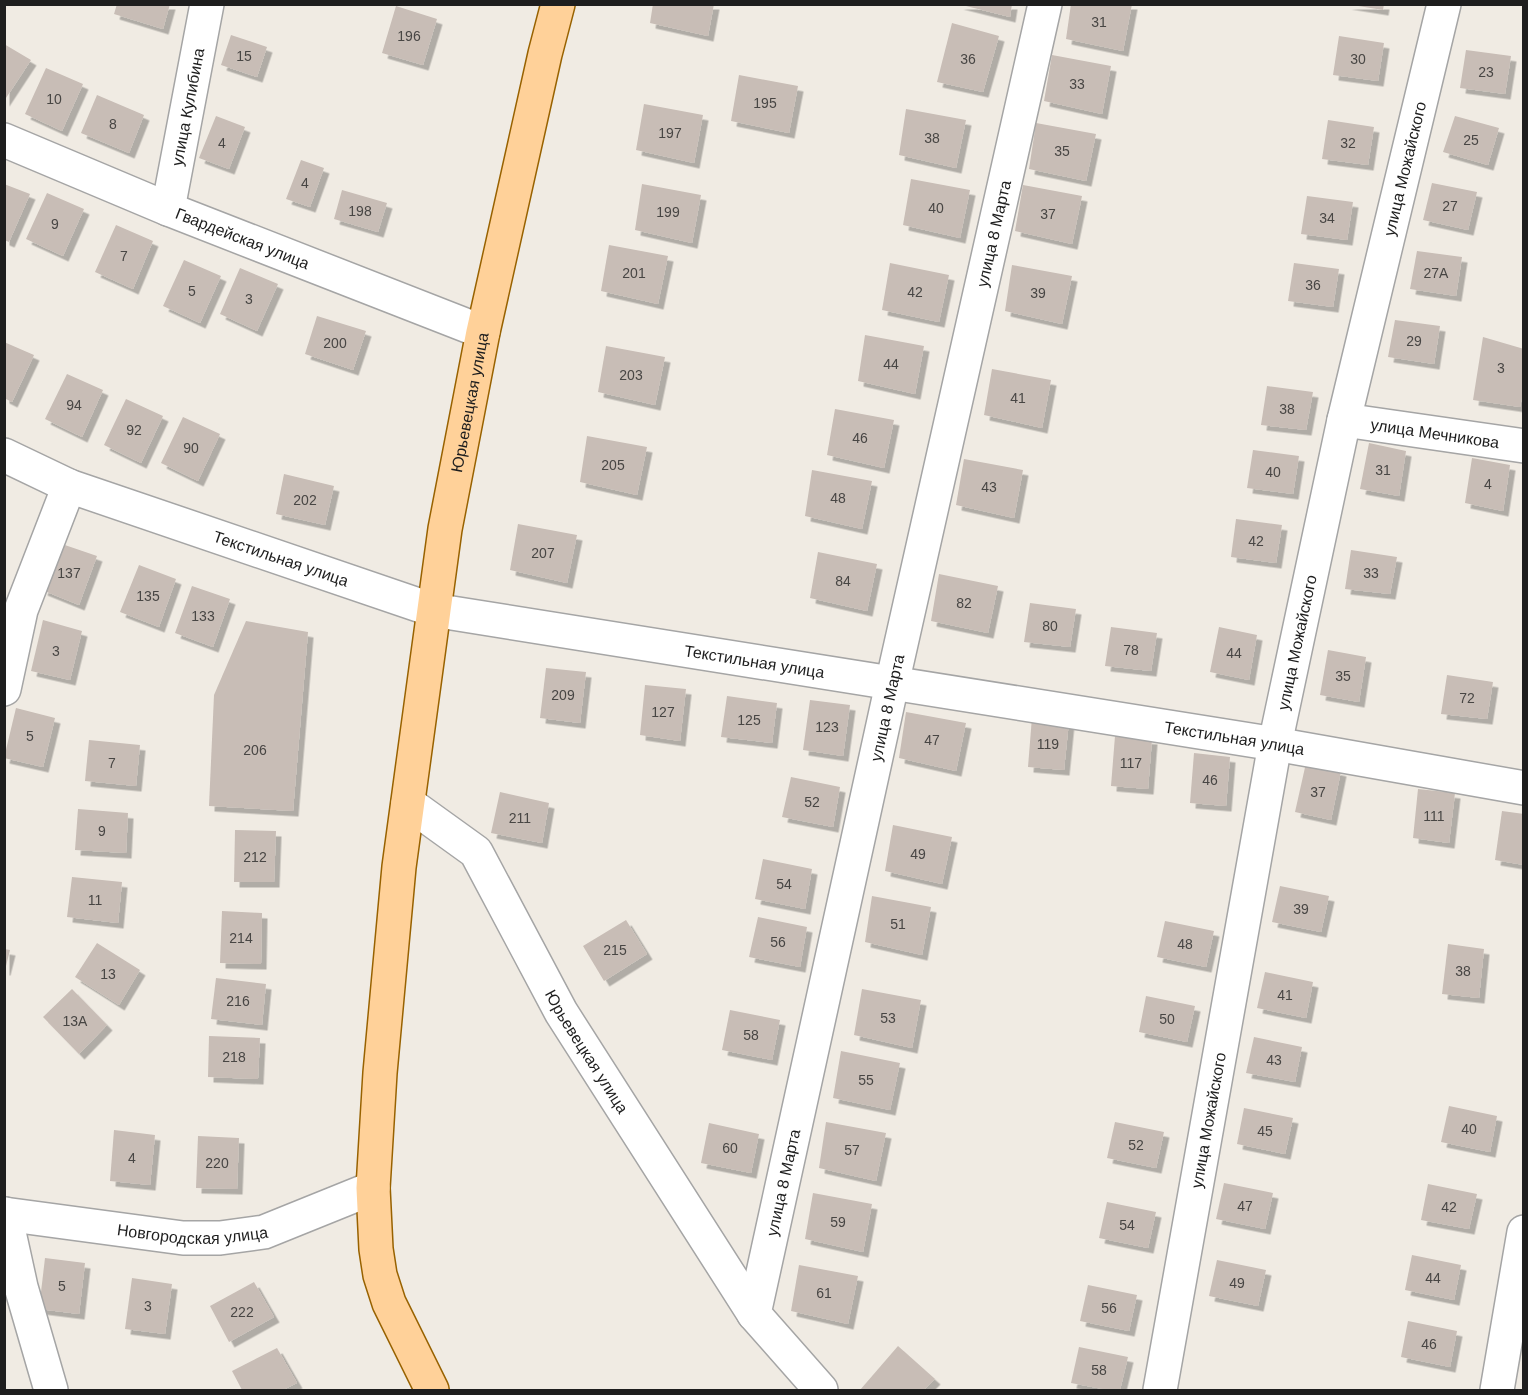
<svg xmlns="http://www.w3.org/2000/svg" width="1528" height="1395" font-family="Arial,sans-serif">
<defs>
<filter id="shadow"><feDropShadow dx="5.5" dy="5.5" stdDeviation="0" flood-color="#0004"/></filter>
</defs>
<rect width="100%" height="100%" fill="#f0ebe3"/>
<g fill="#c8bdb6" filter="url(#shadow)">
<path d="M 117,4 L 170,4 L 163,29 L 114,14 Z"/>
<path d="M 653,4 L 714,4 L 708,36 L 650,23 Z"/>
<path d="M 958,4 L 1012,4 L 1010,17 Z"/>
<path d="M 1071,4 L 1132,4 L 1123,51 L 1066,39 Z"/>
<path d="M 1346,4 L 1384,4 L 1383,10 Z"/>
<path d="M 396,6 L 437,19 L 423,65 L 382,53 Z"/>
<path d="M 952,23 L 999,36 L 983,92 L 937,82 Z"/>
<path d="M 231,35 L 267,47 L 257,77 L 221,65 Z"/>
<path d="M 1339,36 L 1384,43 L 1378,81 L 1333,75 Z"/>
<path d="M 4,44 L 31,60 L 4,101 Z"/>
<path d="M 1466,50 L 1511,56 L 1505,94 L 1460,88 Z"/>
<path d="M 1052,55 L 1111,66 L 1102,114 L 1044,101 Z"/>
<path d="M 46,68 L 83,84 L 62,131 L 25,114 Z"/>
<path d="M 739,75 L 798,86 L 789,133 L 731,121 Z"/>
<path d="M 97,95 L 144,115 L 129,153 L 81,133 Z"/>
<path d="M 644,104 L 703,115 L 694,163 L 636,150 Z"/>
<path d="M 906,109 L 966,120 L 956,168 L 899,155 Z"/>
<path d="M 216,116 L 245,127 L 229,169 L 199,158 Z"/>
<path d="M 1455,116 L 1499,128 L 1488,165 L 1443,152 Z"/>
<path d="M 1328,120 L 1374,127 L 1368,165 L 1322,159 Z"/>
<path d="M 1036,123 L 1096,134 L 1086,181 L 1029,169 Z"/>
<path d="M 301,160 L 324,168 L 310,207 L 286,199 Z"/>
<path d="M 911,179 L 970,190 L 960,238 L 903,225 Z"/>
<path d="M 1432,183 L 1477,192 L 1468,230 L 1423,220 Z"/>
<path d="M 4,184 L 30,194 L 9,242 L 4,240 Z"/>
<path d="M 642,184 L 701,195 L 692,243 L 635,230 Z"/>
<path d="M 1023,185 L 1082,196 L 1072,244 L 1015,231 Z"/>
<path d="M 342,190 L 387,203 L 378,232 L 334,219 Z"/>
<path d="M 47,193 L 84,209 L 63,256 L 26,239 Z"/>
<path d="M 1307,196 L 1353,202 L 1347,240 L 1301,234 Z"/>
<path d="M 116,225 L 153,241 L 133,289 L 95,272 Z"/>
<path d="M 609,245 L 668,256 L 658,304 L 601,291 Z"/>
<path d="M 1417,251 L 1462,257 L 1456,296 L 1410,289 Z"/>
<path d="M 184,260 L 221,276 L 200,323 L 163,306 Z"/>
<path d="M 890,263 L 949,275 L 939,322 L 882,310 Z"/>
<path d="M 1294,263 L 1339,269 L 1333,307 L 1288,301 Z"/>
<path d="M 1012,265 L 1072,276 L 1062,324 L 1005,311 Z"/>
<path d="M 240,268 L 278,284 L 257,331 L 220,314 Z"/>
<path d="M 317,316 L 366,331 L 353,370 L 305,354 Z"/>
<path d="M 1395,320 L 1440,326 L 1434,364 L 1388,357 Z"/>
<path d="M 865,335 L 924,346 L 915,394 L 858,381 Z"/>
<path d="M 1483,337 L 1524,349 L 1524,388 L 1520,407 L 1473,400 Z"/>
<path d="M 4,342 L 34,355 L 12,402 L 4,398 Z"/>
<path d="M 606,346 L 665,357 L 655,405 L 598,392 Z"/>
<path d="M 992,369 L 1051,380 L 1042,428 L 984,415 Z"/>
<path d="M 67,374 L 103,390 L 82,437 L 45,419 Z"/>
<path d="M 1267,386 L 1313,392 L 1306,430 L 1261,425 Z"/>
<path d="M 126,399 L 163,416 L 141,463 L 104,445 Z"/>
<path d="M 835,409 L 894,420 L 884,468 L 827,455 Z"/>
<path d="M 183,417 L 220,434 L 198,481 L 161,463 Z"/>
<path d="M 587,436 L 647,447 L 637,495 L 580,482 Z"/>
<path d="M 1369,443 L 1406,451 L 1399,496 L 1360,489 Z"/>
<path d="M 1253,450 L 1299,456 L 1293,494 L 1247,488 Z"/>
<path d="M 1472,458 L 1510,465 L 1503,511 L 1465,503 Z"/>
<path d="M 964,459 L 1023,470 L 1014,518 L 956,505 Z"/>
<path d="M 812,470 L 872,481 L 862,529 L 805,516 Z"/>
<path d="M 284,474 L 334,486 L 325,525 L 276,514 Z"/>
<path d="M 1236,519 L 1282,525 L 1276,563 L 1231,557 Z"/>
<path d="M 518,524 L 577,535 L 567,583 L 510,570 Z"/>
<path d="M 59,543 L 97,556 L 79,605 L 42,590 Z"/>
<path d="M 1351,550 L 1397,557 L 1390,594 L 1345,589 Z"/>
<path d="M 818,552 L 877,564 L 867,611 L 810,598 Z"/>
<path d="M 139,565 L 176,579 L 159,627 L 120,612 Z"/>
<path d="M 939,574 L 998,586 L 988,633 L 931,621 Z"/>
<path d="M 192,586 L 230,599 L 213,647 L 175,633 Z"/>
<path d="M 1030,603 L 1076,609 L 1070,647 L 1024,642 Z"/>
<path d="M 43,620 L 82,631 L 70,680 L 31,671 Z"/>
<path d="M 246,621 L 308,632 L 293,811 L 209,806 L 214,695 Z"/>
<path d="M 1111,627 L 1157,633 L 1151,671 L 1105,666 Z"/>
<path d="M 1219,627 L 1257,635 L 1249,680 L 1210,672 Z"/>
<path d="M 1328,650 L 1366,657 L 1359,702 L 1320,695 Z"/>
<path d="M 546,668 L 586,672 L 580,723 L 540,718 Z"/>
<path d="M 1447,675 L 1493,682 L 1487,719 L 1441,714 Z"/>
<path d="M 645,685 L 686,689 L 680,741 L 640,735 Z"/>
<path d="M 727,696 L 777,703 L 772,743 L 721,737 Z"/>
<path d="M 810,700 L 850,705 L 843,756 L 803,750 Z"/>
<path d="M 16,708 L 55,718 L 43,767 L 4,758 Z"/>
<path d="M 906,712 L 966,723 L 956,771 L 899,758 Z"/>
<path d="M 1032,717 L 1069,721 L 1064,770 L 1028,767 Z"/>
<path d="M 1115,736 L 1152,739 L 1148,789 L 1111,786 Z"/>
<path d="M 89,740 L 140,745 L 136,786 L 85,781 Z"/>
<path d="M 1194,753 L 1230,757 L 1226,806 L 1190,803 Z"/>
<path d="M 1306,763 L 1341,771 L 1331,820 L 1295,812 Z"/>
<path d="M 791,777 L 840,787 L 833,827 L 782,817 Z"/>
<path d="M 1418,789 L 1455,793 L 1449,843 L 1413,838 Z"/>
<path d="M 500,792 L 549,803 L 542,843 L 491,833 Z"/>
<path d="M 78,809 L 128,813 L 126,853 L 75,850 Z"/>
<path d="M 1502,811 L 1524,814 L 1524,865 L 1495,860 Z"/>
<path d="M 893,825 L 952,837 L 942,884 L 885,871 Z"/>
<path d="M 235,830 L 276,831 L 274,882 L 234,882 Z"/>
<path d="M 763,859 L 812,869 L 805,909 L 755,899 Z"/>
<path d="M 72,877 L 122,882 L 118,923 L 67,917 Z"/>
<path d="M 1280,886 L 1329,896 L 1321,932 L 1272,922 Z"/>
<path d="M 872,896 L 931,907 L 922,955 L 865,942 Z"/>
<path d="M 222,911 L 262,913 L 261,964 L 220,963 Z"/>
<path d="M 758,917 L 807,927 L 800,967 L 749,957 Z"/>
<path d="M 626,920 L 647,954 L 604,981 L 583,946 Z"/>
<path d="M 1165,921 L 1214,931 L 1206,967 L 1157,957 Z"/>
<path d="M 97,943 L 140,970 L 119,1005 L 75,977 Z"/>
<path d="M 1448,944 L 1484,949 L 1479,998 L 1442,994 Z"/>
<path d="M 4,949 L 10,950 L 5,970 L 4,970 Z"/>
<path d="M 1265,972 L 1313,982 L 1306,1018 L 1257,1008 Z"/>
<path d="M 216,978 L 266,984 L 262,1025 L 211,1019 Z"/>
<path d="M 72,989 L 107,1025 L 79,1054 L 43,1017 Z"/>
<path d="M 862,989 L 921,1000 L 912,1048 L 854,1035 Z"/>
<path d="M 1146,996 L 1195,1006 L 1187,1042 L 1139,1032 Z"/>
<path d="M 730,1010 L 780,1020 L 772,1060 L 722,1050 Z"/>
<path d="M 209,1036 L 260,1038 L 258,1079 L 208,1077 Z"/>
<path d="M 1254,1037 L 1302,1047 L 1295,1082 L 1246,1073 Z"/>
<path d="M 841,1051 L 900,1063 L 890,1110 L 833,1098 Z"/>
<path d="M 1449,1106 L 1497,1116 L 1490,1152 L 1441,1142 Z"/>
<path d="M 1244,1108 L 1293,1118 L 1285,1154 L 1237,1144 Z"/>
<path d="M 826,1122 L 886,1133 L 876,1181 L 819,1168 Z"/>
<path d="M 1115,1122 L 1164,1132 L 1156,1168 L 1107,1158 Z"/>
<path d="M 709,1123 L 759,1134 L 751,1173 L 701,1163 Z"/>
<path d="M 114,1130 L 155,1135 L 150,1185 L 110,1181 Z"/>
<path d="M 198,1136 L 239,1138 L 237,1189 L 196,1188 Z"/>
<path d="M 1224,1183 L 1273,1193 L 1265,1229 L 1216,1219 Z"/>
<path d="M 1428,1184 L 1477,1194 L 1469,1229 L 1421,1220 Z"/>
<path d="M 813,1193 L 872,1204 L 863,1252 L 805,1239 Z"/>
<path d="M 1107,1202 L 1156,1212 L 1148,1248 L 1099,1238 Z"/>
<path d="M 1412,1255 L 1461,1265 L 1454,1300 L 1405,1290 Z"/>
<path d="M 45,1258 L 85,1263 L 79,1314 L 39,1309 Z"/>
<path d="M 1217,1260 L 1266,1270 L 1258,1306 L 1209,1296 Z"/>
<path d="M 799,1265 L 858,1276 L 848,1324 L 791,1311 Z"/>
<path d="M 132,1278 L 172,1284 L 165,1334 L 125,1329 Z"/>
<path d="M 254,1282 L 274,1317 L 229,1342 L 210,1306 Z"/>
<path d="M 1088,1285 L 1137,1295 L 1129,1331 L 1080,1321 Z"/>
<path d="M 1408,1321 L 1457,1331 L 1450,1367 L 1401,1357 Z"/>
<path d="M 898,1346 L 935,1379 L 924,1390 L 860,1390 Z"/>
<path d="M 1079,1347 L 1128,1357 L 1120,1390 L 1108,1390 L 1071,1383 Z"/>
<path d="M 277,1348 L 297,1383 L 283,1390 L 242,1390 L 232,1371 Z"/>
</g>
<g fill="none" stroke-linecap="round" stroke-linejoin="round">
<g stroke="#a5a5a5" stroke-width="36">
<g id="minor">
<path id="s1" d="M 4,140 L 168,209 L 483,332"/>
<path id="s2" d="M 168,209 L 207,4"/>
<path id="s3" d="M 1344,420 L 1524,446"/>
<path id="s4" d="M 4,455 L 69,486 L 433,610 L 1275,744 L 1524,788"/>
<path d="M 4,689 L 21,610 L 69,486"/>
<path id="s5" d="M 408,803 L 476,852 L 561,1012 L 754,1314"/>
<path id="s6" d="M 4,1214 L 183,1238 L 220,1238 L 264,1232 L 373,1188"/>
<path d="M 5,1214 L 21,1287 L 51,1390"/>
<path id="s7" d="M 821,1390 L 754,1314 L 892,684 L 1045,4"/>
<path id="s8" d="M 1160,1390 L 1275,744 L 1344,420 L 1444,4"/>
<path d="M 1497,1390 L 1524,1232"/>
</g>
</g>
<g stroke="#986200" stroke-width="36">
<g id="major">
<path id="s9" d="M 432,1390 L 389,1303 L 380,1275 L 376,1249 L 373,1188 L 380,1073 L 399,867 L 445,529 L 483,332 L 545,54 L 558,4"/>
</g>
</g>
<use href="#minor" stroke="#fff" stroke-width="33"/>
<use href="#major" stroke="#ffd199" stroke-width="33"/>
</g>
<g text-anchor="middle" stroke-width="5" stroke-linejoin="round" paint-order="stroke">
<g font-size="14" fill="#484644">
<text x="1099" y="27">31</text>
<text x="409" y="41">196</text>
<text x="244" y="61">15</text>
<text x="968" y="64">36</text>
<text x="1358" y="64">30</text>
<text x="1486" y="77">23</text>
<text x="1077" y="89">33</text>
<text x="54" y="104">10</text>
<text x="765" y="108">195</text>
<text x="113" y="129">8</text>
<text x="670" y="138">197</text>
<text x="932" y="143">38</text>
<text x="1471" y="145">25</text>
<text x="222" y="148">4</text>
<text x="1348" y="148">32</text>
<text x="1062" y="156">35</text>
<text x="305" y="188">4</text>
<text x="1450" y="211">27</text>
<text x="936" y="213">40</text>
<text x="360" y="216">198</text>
<text x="668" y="217">199</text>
<text x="1048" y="219">37</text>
<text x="1327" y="223">34</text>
<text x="55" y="229">9</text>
<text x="124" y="261">7</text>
<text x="634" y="278">201</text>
<text x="1436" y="278">27А</text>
<text x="1313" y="290">36</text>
<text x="192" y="296">5</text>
<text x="915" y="297">42</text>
<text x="1038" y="298">39</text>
<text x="249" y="304">3</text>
<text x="1414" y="346">29</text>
<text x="335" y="348">200</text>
<text x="891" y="369">44</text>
<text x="1501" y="373">3</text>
<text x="631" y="380">203</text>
<text x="1018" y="403">41</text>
<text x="74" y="410">94</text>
<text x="1287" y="414">38</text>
<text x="134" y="435">92</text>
<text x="860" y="443">46</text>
<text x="191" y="453">90</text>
<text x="613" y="470">205</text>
<text x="1383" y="475">31</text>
<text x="1273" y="477">40</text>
<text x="1488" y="489">4</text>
<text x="989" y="492">43</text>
<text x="838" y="503">48</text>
<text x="305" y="505">202</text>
<text x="1256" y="546">42</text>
<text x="543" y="558">207</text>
<text x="69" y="578">137</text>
<text x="1371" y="578">33</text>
<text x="843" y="586">84</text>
<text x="148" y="601">135</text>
<text x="964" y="608">82</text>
<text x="203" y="621">133</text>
<text x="1050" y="631">80</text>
<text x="1131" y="655">78</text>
<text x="56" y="656">3</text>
<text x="1234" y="658">44</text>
<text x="1343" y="681">35</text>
<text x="563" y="700">209</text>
<text x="1467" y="703">72</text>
<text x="663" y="717">127</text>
<text x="749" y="725">125</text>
<text x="827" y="732">123</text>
<text x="30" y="741">5</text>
<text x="932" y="745">47</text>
<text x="1048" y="749">119</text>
<text x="255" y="755">206</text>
<text x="112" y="768">7</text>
<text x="1131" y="768">117</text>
<text x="1210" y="785">46</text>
<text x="1318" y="797">37</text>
<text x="812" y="807">52</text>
<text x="1434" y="821">111</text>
<text x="520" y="823">211</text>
<text x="102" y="836">9</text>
<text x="918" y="859">49</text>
<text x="255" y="862">212</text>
<text x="784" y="889">54</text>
<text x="95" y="905">11</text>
<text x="1301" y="914">39</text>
<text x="898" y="929">51</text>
<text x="241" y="943">214</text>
<text x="778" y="947">56</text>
<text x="1185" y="949">48</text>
<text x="615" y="955">215</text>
<text x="1463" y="976">38</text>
<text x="108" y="979">13</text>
<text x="1285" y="1000">41</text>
<text x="238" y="1006">216</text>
<text x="888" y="1023">53</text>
<text x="1167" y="1024">50</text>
<text x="75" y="1026">13А</text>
<text x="751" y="1040">58</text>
<text x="234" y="1062">218</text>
<text x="1274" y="1065">43</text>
<text x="866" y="1085">55</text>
<text x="1469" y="1134">40</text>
<text x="1265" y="1136">45</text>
<text x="1136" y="1150">52</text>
<text x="730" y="1153">60</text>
<text x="852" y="1155">57</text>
<text x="132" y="1163">4</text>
<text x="217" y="1168">220</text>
<text x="1245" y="1211">47</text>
<text x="1449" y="1212">42</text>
<text x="838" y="1227">59</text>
<text x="1127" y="1230">54</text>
<text x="1433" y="1283">44</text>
<text x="1237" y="1288">49</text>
<text x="62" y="1291">5</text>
<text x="824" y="1298">61</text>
<text x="148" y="1311">3</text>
<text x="1109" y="1313">56</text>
<text x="242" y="1317">222</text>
<text x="1429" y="1349">46</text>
<text x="1099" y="1375">58</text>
</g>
<g font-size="16" fill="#1e1e1e" stroke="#fff">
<text dy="6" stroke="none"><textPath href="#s2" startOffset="104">улица Кулибина</textPath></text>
<text dy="6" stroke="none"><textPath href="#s8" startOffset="1246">улица Можайского</textPath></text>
<text dy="6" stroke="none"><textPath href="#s7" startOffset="1208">улица 8 Марта</textPath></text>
<text dy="6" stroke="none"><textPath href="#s1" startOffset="258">Гвардейская улица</textPath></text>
<text dy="6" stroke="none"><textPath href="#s9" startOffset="1006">Юрьевецкая улица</textPath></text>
<text dy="6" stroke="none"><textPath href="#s3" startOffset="92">улица Мечникова</textPath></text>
<text dy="6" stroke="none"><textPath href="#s4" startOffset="296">Текстильная улица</textPath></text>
<text dy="6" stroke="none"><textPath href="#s8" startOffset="760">улица Можайского</textPath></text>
<text dy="6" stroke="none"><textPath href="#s4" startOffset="782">Текстильная улица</textPath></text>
<text dy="6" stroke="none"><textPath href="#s7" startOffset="722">улица 8 Марта</textPath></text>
<text dy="6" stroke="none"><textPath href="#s4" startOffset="1268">Текстильная улица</textPath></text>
<text dy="6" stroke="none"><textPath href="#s5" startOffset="312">Юрьевецкая улица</textPath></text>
<text dy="6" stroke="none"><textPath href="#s8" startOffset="274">улица Можайского</textPath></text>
<text dy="6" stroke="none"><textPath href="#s7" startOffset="236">улица 8 Марта</textPath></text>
<text dy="6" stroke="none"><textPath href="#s6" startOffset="190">Новгородская улица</textPath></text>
</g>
</g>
<rect width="1528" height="1395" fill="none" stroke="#1e1e1e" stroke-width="12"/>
</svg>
